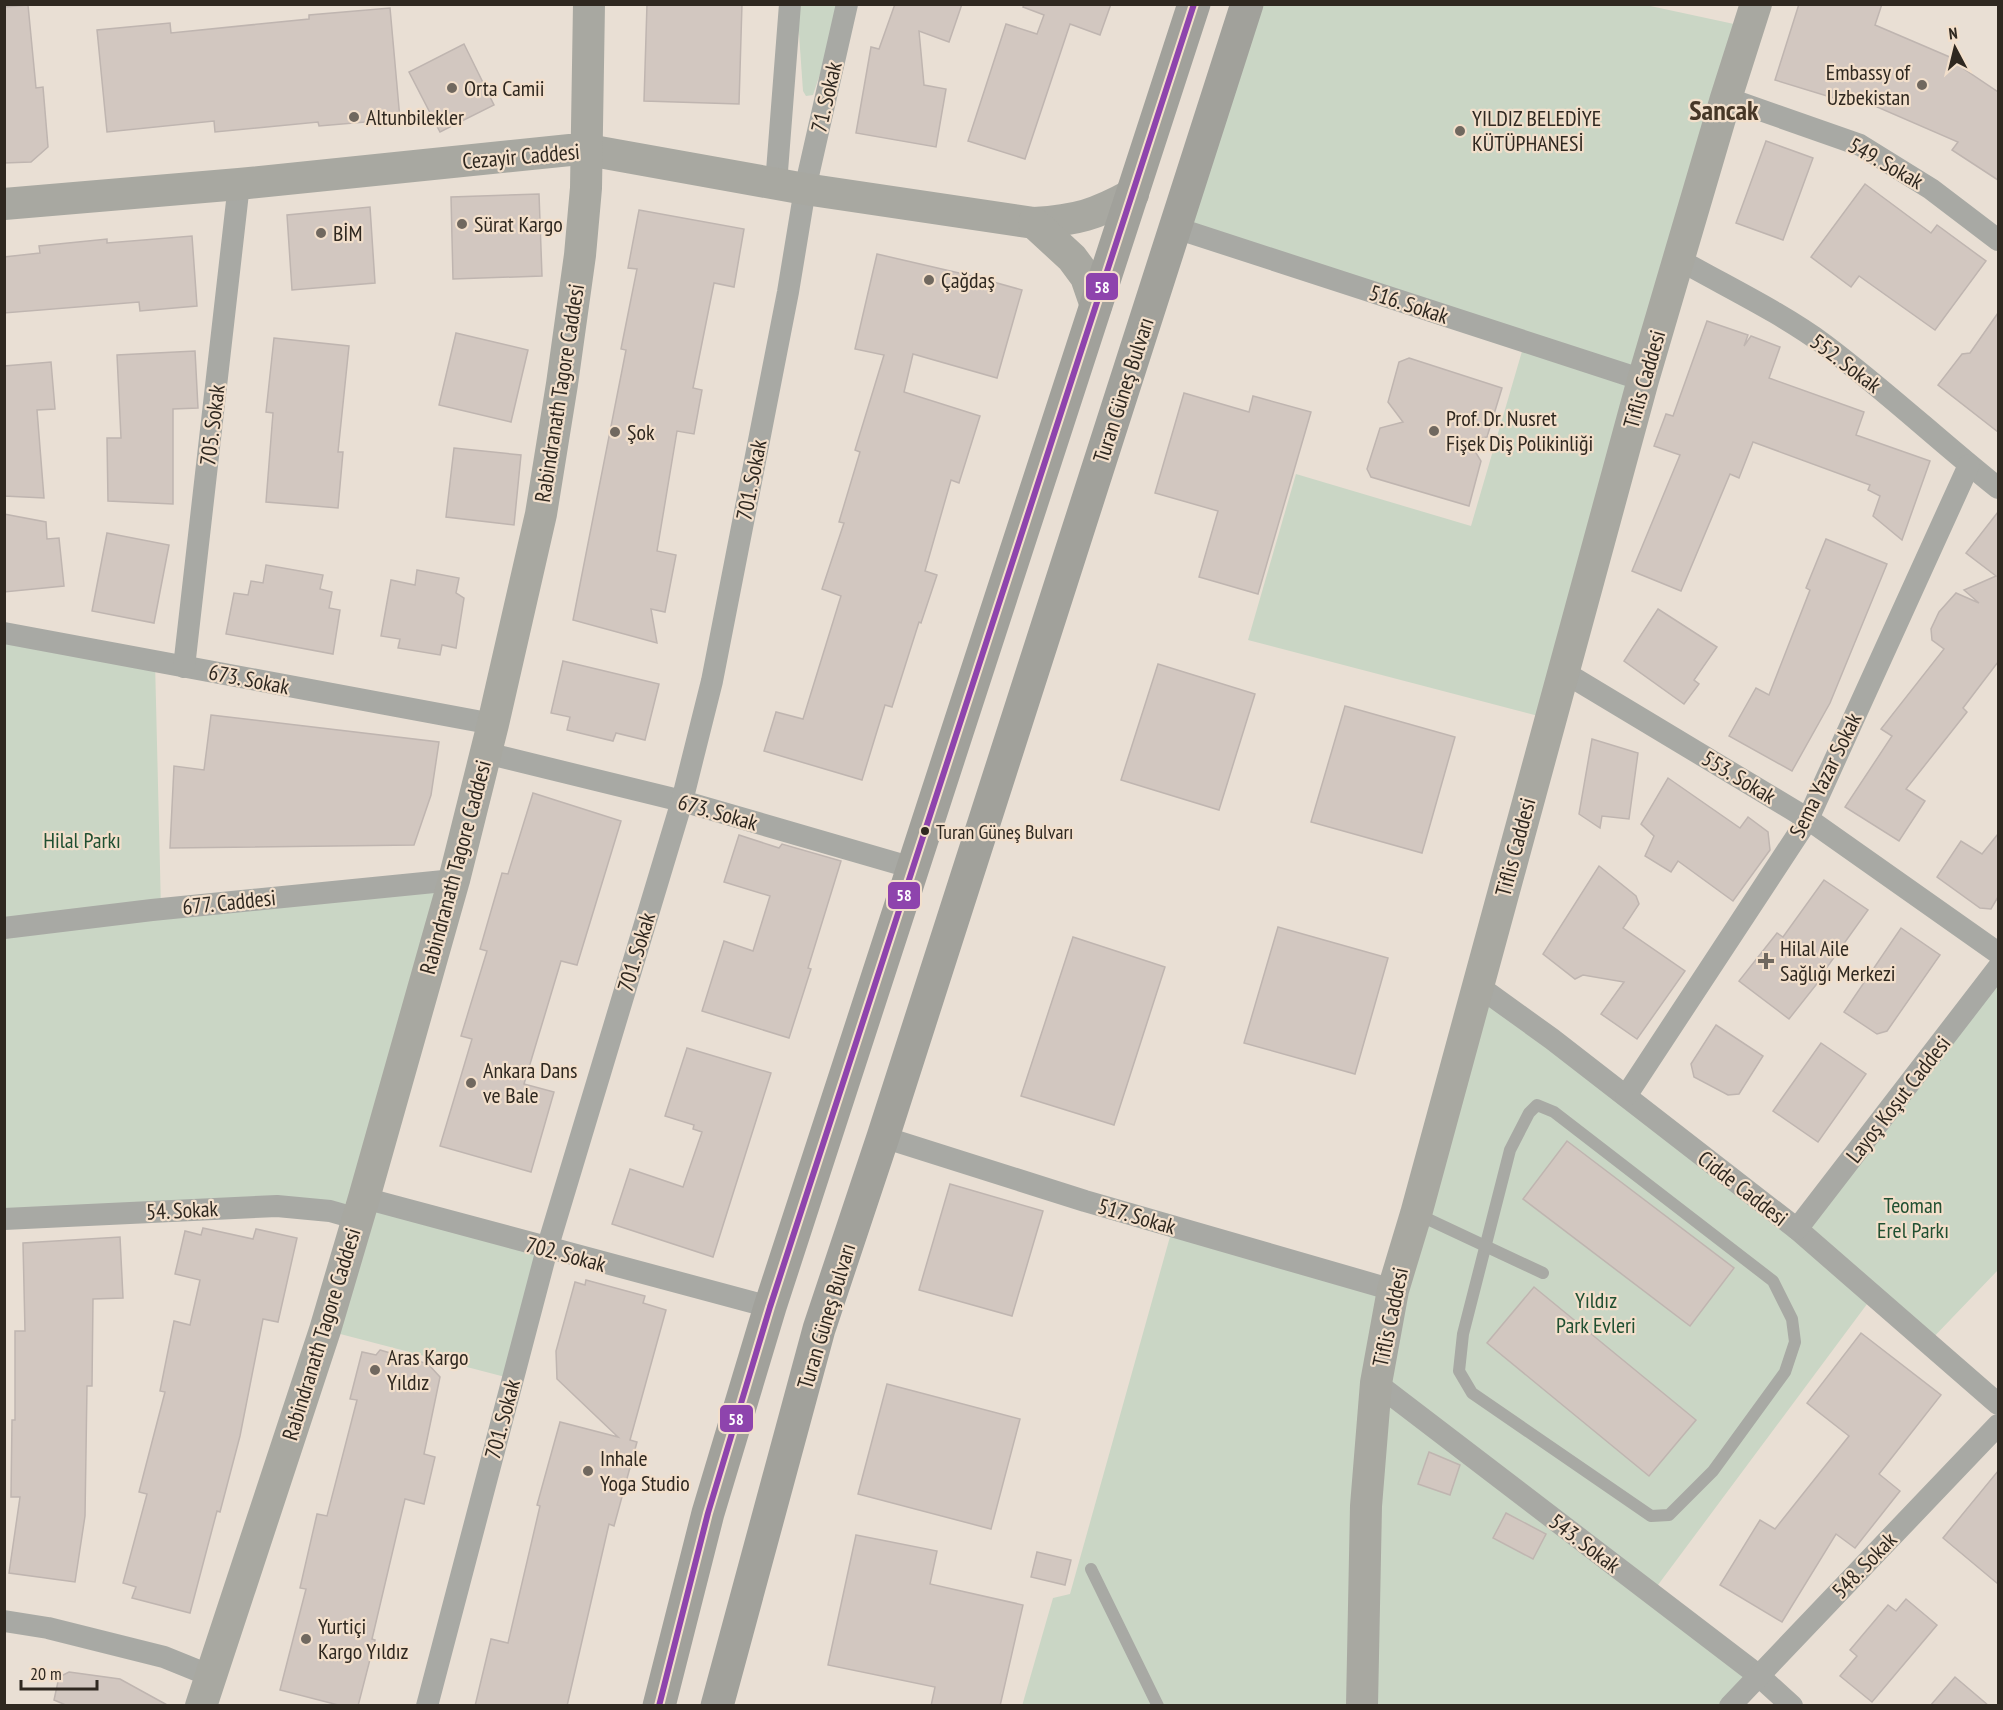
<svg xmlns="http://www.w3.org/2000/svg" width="2003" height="1710" font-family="'PT Sans Narrow',sans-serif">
<rect width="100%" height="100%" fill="#e9dfd4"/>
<g fill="#cad6c5">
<path d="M 1641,4 L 1748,27 L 1550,719 L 1248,640 L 1296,474 L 1471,526 L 1525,341 L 1176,228 L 1247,5 Z"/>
<path d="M 797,5 L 843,5 L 813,95 L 806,96 L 803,91 Z"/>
<path d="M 4,633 L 155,661 L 161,909 L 454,880 L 364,1198 L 547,1249 L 513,1379 L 325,1330 L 358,1219 L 330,1211 L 5,1219 Z"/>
<path d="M 1998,968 L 1998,1270 L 1928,1343 L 1873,1296 L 1652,1593 L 1758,1675 L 1730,1705 L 1022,1706 L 1053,1598 L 1070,1594 L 1173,1226 L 1393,1289 L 1477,985 L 1797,1229 Z"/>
</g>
<g fill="#d2c7c0" stroke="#bfb5b0" stroke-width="1.5">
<path d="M 647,4 L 742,4 L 739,104 L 644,101 Z"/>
<path d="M 895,4 L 962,4 L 949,42 L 919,31 L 924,85 L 946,89 L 936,147 L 856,133 L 871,47 L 879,49 Z"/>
<path d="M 1024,4 L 1111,4 L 1100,35 L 1070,24 L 1025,159 L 968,141 L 1006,24 L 1037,34 L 1044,15 L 1023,7 Z"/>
<path d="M 1799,4 L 1882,4 L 1875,25 L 1966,64 L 1964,69 L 1998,92 L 1998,180 L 1952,150 L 1958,142 L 1852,96 L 1850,103 L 1775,80 Z"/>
<path d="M 28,5 L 36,88 L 43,87 L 48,147 L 31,162 L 4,163 L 4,7 Z"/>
<path d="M 390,8 L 400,119 L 319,126 L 318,122 L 215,132 L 214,121 L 107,132 L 97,30 L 170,23 L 171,33 L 309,19 L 309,15 Z"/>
<path d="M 464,44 L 494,105 L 440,132 L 409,72 Z"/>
<path d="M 1766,141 L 1813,158 L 1783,240 L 1736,223 Z"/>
<path d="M 1865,184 L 1931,233 L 1937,225 L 1986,261 L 1935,330 L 1859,276 L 1851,287 L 1811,257 Z"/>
<path d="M 539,194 L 542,276 L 453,279 L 451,197 Z"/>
<path d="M 370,207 L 375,283 L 292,290 L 287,215 Z"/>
<path d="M 639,210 L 744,229 L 734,287 L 714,283 L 693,388 L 702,390 L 694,434 L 677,431 L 657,551 L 676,555 L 665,612 L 651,609 L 657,643 L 573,620 L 626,350 L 621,349 L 637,269 L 628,268 Z"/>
<path d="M 192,236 L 197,306 L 140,311 L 139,302 L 4,313 L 4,257 L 40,253 L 39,246 L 107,239 L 107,243 Z"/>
<path d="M 877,254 L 972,276 L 1022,290 L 997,378 L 913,354 L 904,392 L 980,416 L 959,483 L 951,480 L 925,571 L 937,575 L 921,623 L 919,622 L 892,707 L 885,705 L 862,780 L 764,751 L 776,712 L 803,719 L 841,596 L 822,589 L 844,523 L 839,522 L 860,452 L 855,450 L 884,355 L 855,349 Z"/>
<path d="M 1998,313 L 1998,432 L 1938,385 L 1962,354 L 1970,353 Z"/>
<path d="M 1707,321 L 1748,335 L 1744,346 L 1751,336 L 1780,347 L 1769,378 L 1864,412 L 1856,435 L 1930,461 L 1902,540 L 1873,516 L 1880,496 L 1868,490 L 1870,485 L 1753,442 L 1739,478 L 1730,474 L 1681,591 L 1632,571 L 1680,455 L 1654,446 L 1666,414 L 1673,416 Z"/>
<path d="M 456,333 L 528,350 L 511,422 L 439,405 Z"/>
<path d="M 274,338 L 349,346 L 338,452 L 343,452 L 338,508 L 266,502 L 273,413 L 266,412 Z"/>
<path d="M 195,351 L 198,408 L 173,409 L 173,504 L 108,501 L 107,438 L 121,438 L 117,355 Z"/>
<path d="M 1409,358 L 1502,388 L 1487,437 L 1468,440 L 1481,461 L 1469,506 L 1371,477 L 1367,469 L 1380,428 L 1403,422 L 1388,402 L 1399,362 Z"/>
<path d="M 51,362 L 55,409 L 37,410 L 44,498 L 4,496 L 4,366 Z"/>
<path d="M 1184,393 L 1249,412 L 1253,396 L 1311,412 L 1258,594 L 1199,577 L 1218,511 L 1155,493 Z"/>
<path d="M 454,448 L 521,455 L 514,525 L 446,517 Z"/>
<path d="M 1998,512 L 1998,662 L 1963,708 L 1967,712 L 1906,789 L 1925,801 L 1899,841 L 1845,807 L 1892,736 L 1881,729 L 1944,649 L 1932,640 L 1931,629 L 1939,612 L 1956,593 L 1979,603 L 1964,590 L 1996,576 L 1966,553 Z"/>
<path d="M 4,514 L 46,522 L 47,539 L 59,538 L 64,586 L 4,592 Z"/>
<path d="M 107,533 L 169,545 L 154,623 L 92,611 Z"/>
<path d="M 1826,539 L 1887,564 L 1830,703 L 1792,771 L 1729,736 L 1756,688 L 1769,695 L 1810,590 L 1806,588 Z"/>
<path d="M 266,565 L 323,575 L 320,589 L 332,592 L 329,608 L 340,610 L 333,654 L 226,634 L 234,593 L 248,595 L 251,581 L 263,583 Z"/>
<path d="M 417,570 L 459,578 L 456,593 L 464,598 L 456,648 L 442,645 L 440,655 L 398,648 L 400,639 L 381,636 L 391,580 L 415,585 Z"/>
<path d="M 1658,609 L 1717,647 L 1694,680 L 1699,684 L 1684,704 L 1624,661 Z"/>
<path d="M 563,661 L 659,684 L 645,740 L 616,733 L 613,741 L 567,730 L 570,717 L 551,713 Z"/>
<path d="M 1158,664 L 1255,694 L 1219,810 L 1121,780 Z"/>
<path d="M 1345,706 L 1455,737 L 1422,853 L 1311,822 Z"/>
<path d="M 211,715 L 439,742 L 431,795 L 414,845 L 170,848 L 174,766 L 204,770 Z"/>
<path d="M 1592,739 L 1638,753 L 1629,819 L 1602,816 L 1600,828 L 1579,814 Z"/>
<path d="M 1668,778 L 1740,828 L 1748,817 L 1768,832 L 1770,850 L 1733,901 L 1678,861 L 1671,872 L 1645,856 L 1654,836 L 1641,824 Z"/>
<path d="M 533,793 L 621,821 L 577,965 L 561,961 L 524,1084 L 554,1092 L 531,1172 L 440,1146 L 472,1039 L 461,1036 L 487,951 L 480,949 L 502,873 L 508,874 Z"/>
<path d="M 1998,834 L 1998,897 L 1991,909 L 1980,908 L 1937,877 L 1961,841 L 1982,854 Z"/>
<path d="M 739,835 L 779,848 L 782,844 L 841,861 L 808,968 L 811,969 L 789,1038 L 702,1011 L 724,941 L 753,951 L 770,896 L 724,882 Z"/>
<path d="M 1599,866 L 1636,896 L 1639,904 L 1623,928 L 1685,971 L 1637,1039 L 1601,1014 L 1624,982 L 1583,975 L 1575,979 L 1543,954 Z"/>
<path d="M 1824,880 L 1868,910 L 1825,970 L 1827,971 L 1789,1019 L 1739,981 L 1777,933 L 1783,937 Z"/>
<path d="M 1278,927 L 1388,958 L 1355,1074 L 1244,1043 Z"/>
<path d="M 1901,928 L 1940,955 L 1887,1031 L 1877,1034 L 1844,1012 Z"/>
<path d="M 1073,937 L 1165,967 L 1114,1125 L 1021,1096 Z"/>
<path d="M 1716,1025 L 1763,1056 L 1739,1094 L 1728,1095 L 1694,1077 L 1691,1064 Z"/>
<path d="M 1821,1043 L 1866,1074 L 1818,1142 L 1773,1111 Z"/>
<path d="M 687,1048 L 771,1073 L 713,1257 L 612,1224 L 630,1169 L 683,1187 L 702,1132 L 693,1129 L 694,1125 L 665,1116 Z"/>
<path d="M 1567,1141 L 1734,1268 L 1690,1326 L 1523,1199 Z"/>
<path d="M 950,1184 L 1043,1211 L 1012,1316 L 919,1290 Z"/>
<path d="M 203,1228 L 253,1239 L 256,1229 L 297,1238 L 278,1322 L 263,1319 L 240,1436 L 220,1512 L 217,1511 L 190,1613 L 132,1598 L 136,1587 L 123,1583 L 147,1494 L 139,1492 L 165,1392 L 160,1391 L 174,1321 L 190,1325 L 200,1280 L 175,1274 L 185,1231 L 201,1235 Z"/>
<path d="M 120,1237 L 123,1298 L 93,1299 L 92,1386 L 87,1386 L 85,1516 L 75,1582 L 9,1573 L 20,1497 L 11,1497 L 12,1420 L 15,1420 L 15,1331 L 25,1331 L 23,1243 Z"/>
<path d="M 586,1280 L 645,1296 L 643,1303 L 666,1310 L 630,1440 L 637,1442 L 614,1526 L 609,1524 L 567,1706 L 475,1706 L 491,1639 L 508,1643 L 540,1506 L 537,1505 L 560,1422 L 618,1437 L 557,1379 L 556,1351 L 575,1282 L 585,1285 Z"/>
<path d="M 1534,1287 L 1696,1420 L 1649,1476 L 1487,1343 Z"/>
<path d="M 1861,1333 L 1941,1395 L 1879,1474 L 1900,1491 L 1855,1548 L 1836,1534 L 1782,1622 L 1720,1585 L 1760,1520 L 1775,1529 L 1849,1436 L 1807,1403 Z"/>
<path d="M 380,1350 L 428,1364 L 440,1377 L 424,1454 L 435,1457 L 424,1504 L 405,1499 L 372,1639 L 375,1640 L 358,1706 L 342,1706 L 280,1690 L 306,1589 L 300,1588 L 317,1514 L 327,1516 L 357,1400 L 350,1399 L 362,1352 L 376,1355 Z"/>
<path d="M 887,1384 L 1020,1419 L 991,1529 L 858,1494 Z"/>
<path d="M 1429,1452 L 1460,1465 L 1450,1495 L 1418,1484 Z"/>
<path d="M 1998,1471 L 1998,1584 L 1943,1538 Z"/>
<path d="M 1506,1513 L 1546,1534 L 1533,1559 L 1493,1538 Z"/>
<path d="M 856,1535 L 937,1551 L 930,1584 L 1023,1605 L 1000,1706 L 931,1706 L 935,1687 L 828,1665 Z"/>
<path d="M 1037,1552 L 1071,1560 L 1065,1585 L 1031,1577 Z"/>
<path d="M 1906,1599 L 1937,1625 L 1872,1702 L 1840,1676 L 1857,1656 L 1850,1650 L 1888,1605 L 1896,1611 Z"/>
<path d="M 69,1672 L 120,1679 L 169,1706 L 68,1706 L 54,1700 L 59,1677 Z"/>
<path d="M 1955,1677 L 1989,1706 L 1930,1706 Z"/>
</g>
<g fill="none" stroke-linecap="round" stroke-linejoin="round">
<g stroke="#a8a9a4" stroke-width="12">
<path d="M 1537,1105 L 1554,1112 L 1773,1281 L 1792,1319 L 1795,1342 L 1785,1372 L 1713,1471 L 1669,1515 L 1651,1516 L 1472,1393 L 1459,1371 L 1463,1334 L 1510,1150 L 1529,1113 Z"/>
<path d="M 1417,1214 L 1543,1273"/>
<path d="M 1091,1569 L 1158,1706"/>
</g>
<g stroke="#a8a9a4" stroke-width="22">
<path d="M 1726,98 L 1860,145 L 1931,189 L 1998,240"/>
<path d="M 776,184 L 790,4"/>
<path d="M 1176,228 L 1643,380"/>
<path d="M 1678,259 C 1727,287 1780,312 1825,345 C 1885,390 1939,441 1998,488"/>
<path d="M 4,633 L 493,724"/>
<path d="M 184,667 L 239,184"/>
<path d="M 1562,671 L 1808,819 L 1998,953"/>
<path d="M 486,753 L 682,801 L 913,868"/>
<path d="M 4,928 L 152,910 L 454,880"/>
<path d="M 1477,985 L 1552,1039 L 1797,1229 L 1998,1404"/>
<path d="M 1626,1096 L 1808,819 L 1969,465"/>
<path d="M 883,1137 L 1085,1201 L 1393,1290"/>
<path d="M 364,1198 L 770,1307"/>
<path d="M 4,1219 L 277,1206 L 330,1211 L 358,1219"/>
<path d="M 1797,1229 L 1998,968"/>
<path d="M 1376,1383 L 1758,1675 L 1792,1706"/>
<path d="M 4,1621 L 48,1628 L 164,1657 L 211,1676"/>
<path d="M 427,1706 L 547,1249 L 682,801 L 712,681 L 788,292 L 805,189 L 847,4"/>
<path d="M 1730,1706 L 1998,1425"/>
</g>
<g stroke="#a8a8a1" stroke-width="32">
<path d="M 4,204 L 239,184 L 570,150 L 588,150 L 805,189 L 1034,223 C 1077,220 1095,215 1133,194"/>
<path d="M 1034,223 L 1072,258 L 1086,277 L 1096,306"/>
<path d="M 201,1706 L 325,1330 L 364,1198 L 454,880 L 493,724 L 541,514 L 562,384 L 580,255 L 586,188 L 589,4"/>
<path d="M 1362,1706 L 1366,1506 L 1376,1383 L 1393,1290 L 1416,1214 L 1643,380 L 1726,98 L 1756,4"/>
</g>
<g stroke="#a1a19b" stroke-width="33">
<path d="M 659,1706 L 708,1513 L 770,1307 L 1194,4"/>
<path d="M 717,1706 L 819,1329 L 883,1137 L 1247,4"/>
</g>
<g stroke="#f2dfcb" stroke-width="10">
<path id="bus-1" d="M 659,1706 L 708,1513 L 770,1307 L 1194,4"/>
</g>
<use href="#bus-1" stroke="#8e44ad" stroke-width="6"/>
</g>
<g fill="#70685f" stroke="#f2dfcb" stroke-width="2">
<circle cx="1922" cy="85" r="6"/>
<circle cx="452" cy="88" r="6"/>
<circle cx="354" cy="117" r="6"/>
<circle cx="1460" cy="131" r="6"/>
<circle cx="462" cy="224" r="6"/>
<circle cx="321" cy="233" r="6"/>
<circle cx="929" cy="280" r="6"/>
<circle cx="1434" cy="431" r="6"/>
<circle cx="615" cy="432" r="6"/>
<path d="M1763 952h6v6h6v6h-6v6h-6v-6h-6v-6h6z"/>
<circle cx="471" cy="1083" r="6"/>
<circle cx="375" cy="1370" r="6"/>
<circle cx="588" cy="1471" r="6"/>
<circle cx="306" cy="1639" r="6"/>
</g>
<circle fill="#2f2820" stroke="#f2dfcb" stroke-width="2" cx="925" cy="831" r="5"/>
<g text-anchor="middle" stroke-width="4.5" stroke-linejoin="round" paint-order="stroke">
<g font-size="20" fill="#2f2820" stroke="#f2dfcb" text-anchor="start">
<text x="936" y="839">Turan Güneş Bulvarı</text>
</g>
<g font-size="22" fill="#2f2820" stroke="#f2dfcb" text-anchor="start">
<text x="1910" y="80" text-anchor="end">Embassy of<tspan x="1910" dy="25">Uzbekistan</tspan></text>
<text x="464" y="96">Orta Camii</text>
<text x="366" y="125">Altunbilekler</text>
<text x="1472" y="126">YILDIZ BELEDİYE<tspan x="1472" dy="25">KÜTÜPHANESİ</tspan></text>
<text x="474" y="232">Sürat Kargo</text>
<text x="333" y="241">BİM</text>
<text x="941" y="288">Çağdaş</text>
<text x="1446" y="426">Prof. Dr. Nusret<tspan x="1446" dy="25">Fişek Diş Polikinliği</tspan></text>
<text x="627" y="440">Şok</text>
<text x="1780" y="956">Hilal Aile<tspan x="1780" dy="25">Sağlığı Merkezi</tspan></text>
<text x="483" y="1078">Ankara Dans<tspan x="483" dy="25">ve Bale</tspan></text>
<text x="387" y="1365">Aras Kargo<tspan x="387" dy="25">Yıldız</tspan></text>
<text x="600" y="1466">Inhale<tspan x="600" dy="25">Yoga Studio</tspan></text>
<text x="318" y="1634">Yurtiçi<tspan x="318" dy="25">Kargo Yıldız</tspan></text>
</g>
<g font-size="22" fill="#2f2820" stroke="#f2dfcb">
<text transform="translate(826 97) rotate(-77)" y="8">71. Sokak</text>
<text transform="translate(521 156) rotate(-5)" y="8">Cezayir Caddesi</text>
<text transform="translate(1886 163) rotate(29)" y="8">549. Sokak</text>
<text transform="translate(1409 304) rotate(18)" y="8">516. Sokak</text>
<text transform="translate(1846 363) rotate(37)" y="8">552. Sokak</text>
<text transform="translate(1644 379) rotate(-74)" y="8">Tiflis Caddesi</text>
<text transform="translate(1123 390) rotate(-72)" y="8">Turan Güneş Bulvarı</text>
<text transform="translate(559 393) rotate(-81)" y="8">Rabindranath Tagore Caddesi</text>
<text transform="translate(212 425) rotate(-83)" y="8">705. Sokak</text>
<text transform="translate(751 480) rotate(-79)" y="8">701. Sokak</text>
<text transform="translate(249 679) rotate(11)" y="8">673. Sokak</text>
<text transform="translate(1825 775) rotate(-64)" y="8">Sema Yazar Sokak</text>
<text transform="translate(1739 777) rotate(31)" y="8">553. Sokak</text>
<text transform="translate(718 812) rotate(16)" y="8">673. Sokak</text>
<text transform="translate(1515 847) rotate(-75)" y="8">Tiflis Caddesi</text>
<text transform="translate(455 867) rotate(-75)" y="8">Rabindranath Tagore Caddesi</text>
<text transform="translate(229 902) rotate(-6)" y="8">677. Caddesi</text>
<text transform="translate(636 952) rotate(-73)" y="8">701. Sokak</text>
<text transform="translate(1898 1099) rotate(-52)" y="8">Layoş Koşut Caddesi</text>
<text transform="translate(1743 1188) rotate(38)" y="8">Cidde Caddesi</text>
<text transform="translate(182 1210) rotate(-3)" y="8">54. Sokak</text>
<text transform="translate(1137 1216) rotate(16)" y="8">517. Sokak</text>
<text transform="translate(566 1254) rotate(15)" y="8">702. Sokak</text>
<text transform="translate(826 1316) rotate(-73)" y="8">Turan Güneş Bulvarı</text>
<text transform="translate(1390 1317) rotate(-78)" y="8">Tiflis Caddesi</text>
<text transform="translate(321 1334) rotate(-73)" y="8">Rabindranath Tagore Caddesi</text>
<text transform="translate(502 1419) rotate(-75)" y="8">701. Sokak</text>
<text transform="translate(1585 1543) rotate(37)" y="8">543. Sokak</text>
<text transform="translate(1864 1565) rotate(-46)" y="8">548. Sokak</text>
</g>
<g font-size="22" fill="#205032" stroke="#f2dfcb">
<text x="82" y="848">Hilal Parkı</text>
<text x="1913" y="1213">Teoman<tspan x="1913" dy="25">Erel Parkı</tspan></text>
<text x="1596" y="1308">Yıldız<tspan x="1596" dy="25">Park Evleri</tspan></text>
</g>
<g font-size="28" font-weight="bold" fill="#463727" stroke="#f2dfcb">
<text x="1724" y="120">Sancak</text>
</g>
</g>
<g stroke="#f2dfcb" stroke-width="2">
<rect x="1085" y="272" width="34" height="29" rx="6" fill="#8e44ad"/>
<rect x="887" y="881" width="34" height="29" rx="6" fill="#8e44ad"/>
<rect x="719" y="1404" width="35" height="29" rx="6" fill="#8e44ad"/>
</g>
<g font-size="16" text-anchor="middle" font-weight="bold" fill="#fff">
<text x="1102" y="293">58</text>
<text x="904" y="901">58</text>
<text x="736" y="1425">58</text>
</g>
<rect width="2003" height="1710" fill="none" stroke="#2f2820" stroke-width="12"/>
<g transform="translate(1955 48) rotate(353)" stroke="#f2dfcb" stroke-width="4.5" paint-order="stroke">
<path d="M0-4.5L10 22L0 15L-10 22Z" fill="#2f2820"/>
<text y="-9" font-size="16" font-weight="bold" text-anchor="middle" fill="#2f2820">N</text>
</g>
<path d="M21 1680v9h76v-9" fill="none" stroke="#2f2820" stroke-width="3"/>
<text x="30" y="1680" font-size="18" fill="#2f2820" stroke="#f2dfcb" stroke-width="4.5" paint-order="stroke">20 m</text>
</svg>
